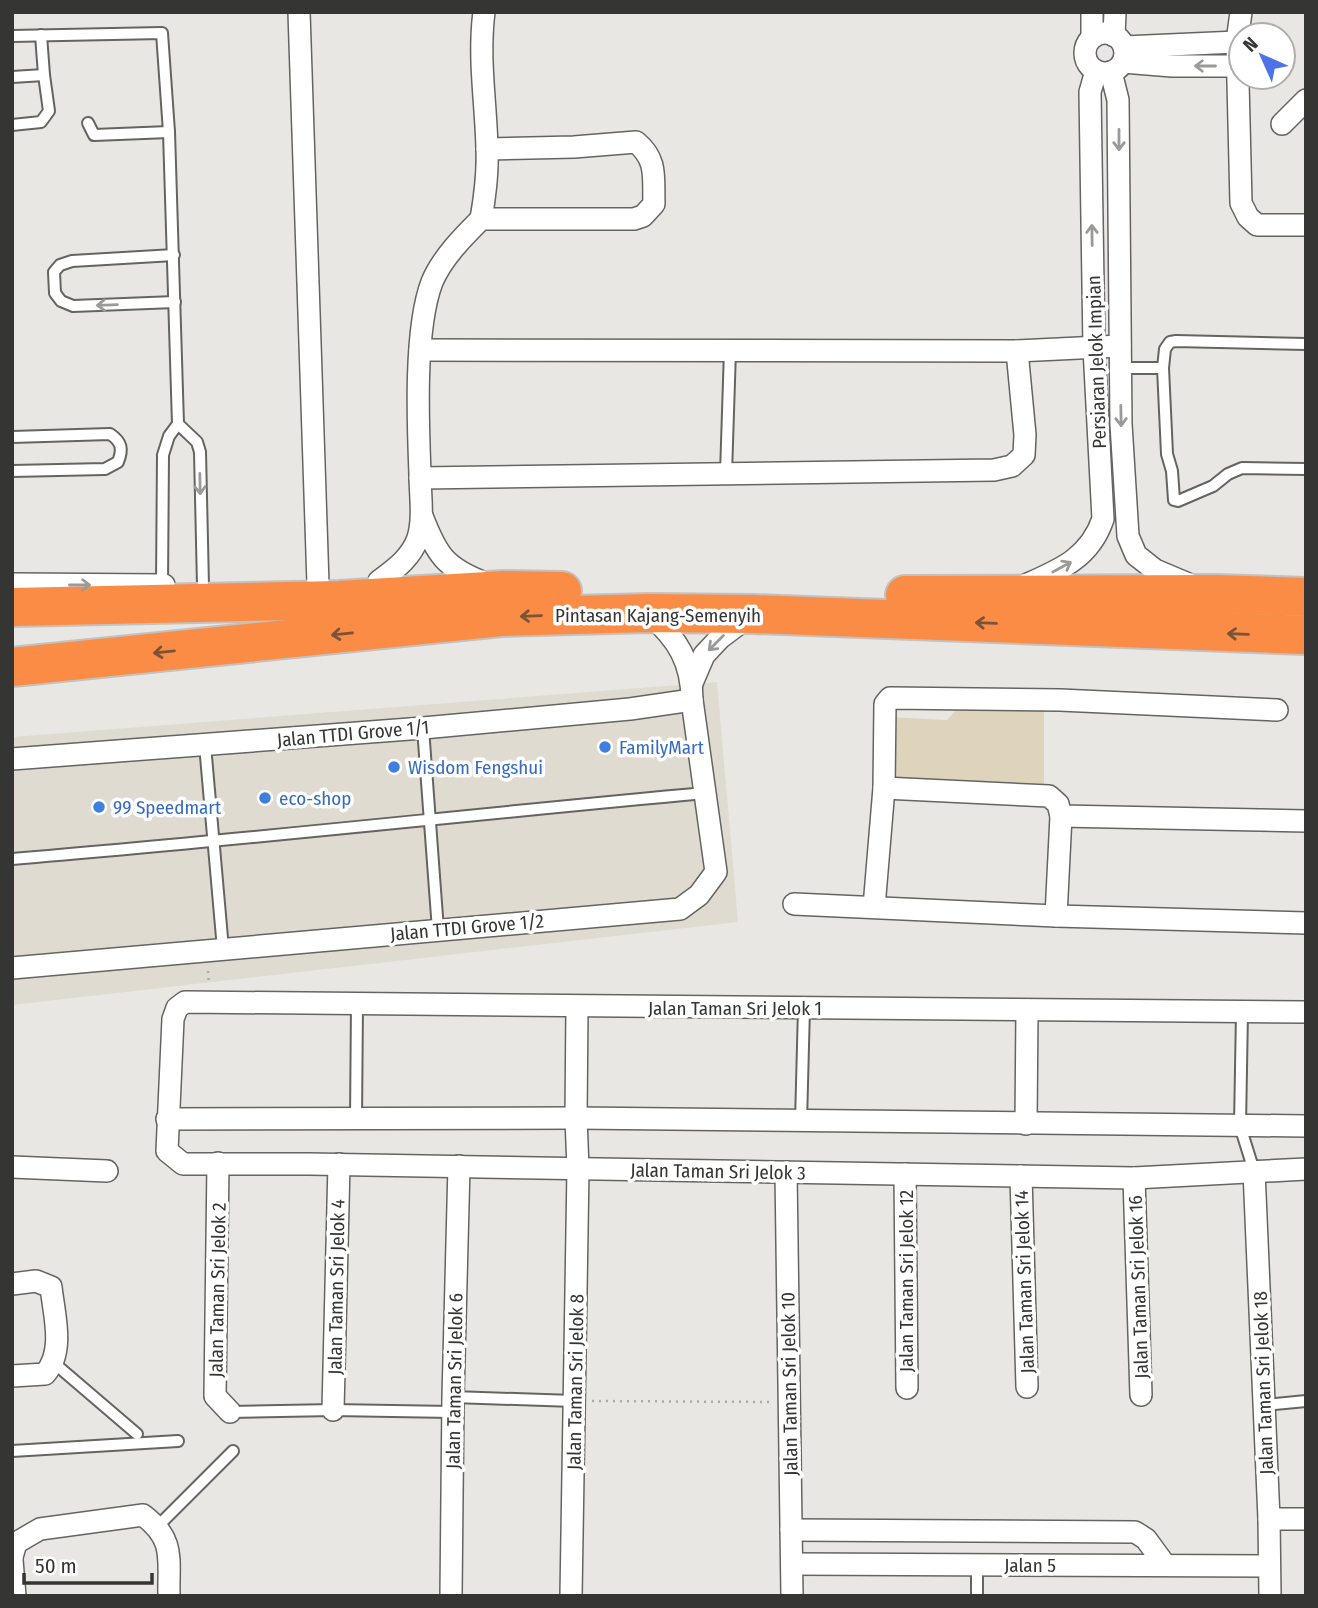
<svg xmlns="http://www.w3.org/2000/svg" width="1318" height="1608" font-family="'Fira Sans Condensed',sans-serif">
<rect width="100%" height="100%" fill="#e9e7e4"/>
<path fill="#dfdbd0" d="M 717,682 L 738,922 L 12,1005 L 12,737 Z"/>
<path fill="#ddd4bb" d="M 957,709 L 1044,709 L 1044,787 L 889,784 L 888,717 L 947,720 Z"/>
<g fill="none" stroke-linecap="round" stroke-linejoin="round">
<g stroke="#656461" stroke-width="14">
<g id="lane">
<path d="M 12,36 L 162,33 L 169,132 L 178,424 L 169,436 L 163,455 L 162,585"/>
<path d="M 12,77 L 44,75"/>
<path d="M 88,123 L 94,135 L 169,132"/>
<path d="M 12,125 L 41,122 L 49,111 L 44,75 L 41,35"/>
<path d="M 174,255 L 72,261 L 60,265 L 54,272 L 55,293 L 61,301 L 73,306 L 175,302"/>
<path d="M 1306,344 L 1176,341 L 1170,342 L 1165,349 L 1163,368 L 1167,454 L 1172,471 L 1174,500 L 1178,501 L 1213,486 L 1228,474 L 1242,468 L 1306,469"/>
<path d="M 1120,368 L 1163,368"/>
<path d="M 178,424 L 197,442 L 200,452 L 203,586"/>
<path d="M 12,437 L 110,434 C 122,442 123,449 118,462 L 105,469 L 12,471"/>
<path d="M 726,474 L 730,350"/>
<path d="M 423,728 L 438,930"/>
<path d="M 205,745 L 223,949"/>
<path d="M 12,859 C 244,840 474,814 705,793"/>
<path d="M 1242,1012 L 1240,1126 L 1254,1171"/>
<path d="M 356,1120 L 357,1003"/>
<path d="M 801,1122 L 804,1008"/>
<path d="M 54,1363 L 137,1434"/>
<path d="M 453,1397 L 574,1401"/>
<path d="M 1264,1405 L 1306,1401"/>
<path d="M 230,1412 L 333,1410 L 452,1412"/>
<path d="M 12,1451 L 178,1441"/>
<path d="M 158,1526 L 233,1451"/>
<path d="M 977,1596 L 977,1565"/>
</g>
</g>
<g stroke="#656461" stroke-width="24">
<g id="street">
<path d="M 299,12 L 318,584"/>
<path d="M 1241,12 L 1237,42 L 1241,203 L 1248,217 L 1257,225 L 1306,225"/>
<circle cx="1105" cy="53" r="20"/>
<path d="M 1114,36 L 1115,12"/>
<path d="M 1092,38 L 1092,12"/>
<path d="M 1124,47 L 1237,42"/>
<path d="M 1123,62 L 1172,66 L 1239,66"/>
<path d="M 1111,72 L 1118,100 L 1121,424 L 1128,536 L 1136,555 L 1155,570 L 1193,586"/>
<path d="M 1282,124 L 1306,100"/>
<path d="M 481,219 L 634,219 L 643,216 L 654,204 C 653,178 658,160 636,142 L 574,147 L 487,149"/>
<path d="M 481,219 C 485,196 488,173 487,149 C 486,103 478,58 484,12"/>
<path d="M 420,350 L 1017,351 L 1120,346"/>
<path d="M 420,478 L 994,470 L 1012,466 L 1024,455 L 1025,435 L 1017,351"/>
<path d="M 422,516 C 437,555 445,568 485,583"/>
<path d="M 379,581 C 395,569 411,558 418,538 C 424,518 420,495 420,474 C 418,423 414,329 432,282 C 442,258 463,237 481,219"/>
<path d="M 12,584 L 164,585"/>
<path d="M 1021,587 C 1057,571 1089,560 1103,519 L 1094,348 L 1090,92 L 1096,71"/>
<path d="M 692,683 L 704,655 L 720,638 L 748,617"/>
<path d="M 12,759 L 423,728 L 630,709 L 692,700"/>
<path d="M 884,788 L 1049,796 L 1058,804 L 1061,816 L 1306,821"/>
<path d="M 794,904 L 1056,916 L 1306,923"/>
<path d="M 874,907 L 884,788 L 885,704 L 890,698 L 1060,700 L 1277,710"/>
<path d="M 1056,916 L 1061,816"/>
<path d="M 12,968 L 680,909 L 699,895 L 716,872 L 692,700 C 692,663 678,639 650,615"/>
<path d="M 1306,1012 L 185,1002 L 177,1008 L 173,1019 L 167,1151 L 183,1164 L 309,1164 L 1134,1178 L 1306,1169"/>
<path d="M 167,1119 L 576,1118 L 1306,1126"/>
<path d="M 1026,1124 L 1027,1010"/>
<path d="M 218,1163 L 215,1396 L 230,1412"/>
<path d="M 12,1167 L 107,1171"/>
<path d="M 1254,1171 L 1269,1519 L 1270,1596"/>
<path d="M 786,1172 L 792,1596"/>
<path d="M 905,1174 L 907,1388"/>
<path d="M 1021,1176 L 1027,1387"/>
<path d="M 1134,1178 L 1141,1395"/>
<path d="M 12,1284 L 36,1281 L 51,1287 C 54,1315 65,1351 45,1374 L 12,1376"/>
<path d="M 333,1410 L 339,1164"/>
<path d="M 1269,1519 L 1306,1519"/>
<path d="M 791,1530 L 1135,1532 L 1146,1539 L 1165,1565"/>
<path d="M 12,1557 L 16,1543 L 40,1529 L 143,1515 C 176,1540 168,1559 169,1596"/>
<path d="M 12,1560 L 15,1596"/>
<path d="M 792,1564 L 1269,1566"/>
<path d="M 451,1596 L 453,1397 L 459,1166"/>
<path d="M 571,1596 L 578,1169 L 576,1118 L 577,1007"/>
</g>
</g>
<g stroke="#c2c2c2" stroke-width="42">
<g id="highway">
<path d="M 905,595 L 1215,594 L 1306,597"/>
<path d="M 12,607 L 339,600 L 504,590 L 562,591"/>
<path d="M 12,667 L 501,617 L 649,613 L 753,614 L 1306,635"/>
</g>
</g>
<g stroke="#abaaa7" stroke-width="2.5" stroke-dasharray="2 5" stroke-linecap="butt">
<path d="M 208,971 L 209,985"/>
<path d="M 592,1401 L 771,1402"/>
</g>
<use href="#lane" stroke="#fff" stroke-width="10"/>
<use href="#street" stroke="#fff" stroke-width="21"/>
<use href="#highway" stroke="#fb8c45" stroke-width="38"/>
</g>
<defs><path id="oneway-shaft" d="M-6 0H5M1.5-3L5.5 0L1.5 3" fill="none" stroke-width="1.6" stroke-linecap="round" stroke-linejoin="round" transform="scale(1.75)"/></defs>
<g stroke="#9a9a99">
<use href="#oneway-shaft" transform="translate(1205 66) rotate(-180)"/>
<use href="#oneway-shaft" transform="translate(1119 140) rotate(90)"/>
<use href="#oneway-shaft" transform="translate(1092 235) rotate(-91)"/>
<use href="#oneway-shaft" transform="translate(107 305) rotate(178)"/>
<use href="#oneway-shaft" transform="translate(1121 416) rotate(89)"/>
<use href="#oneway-shaft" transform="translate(200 484) rotate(89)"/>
<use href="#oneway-shaft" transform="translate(1062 567) rotate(-29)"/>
<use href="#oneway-shaft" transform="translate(80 585)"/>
<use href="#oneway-shaft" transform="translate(716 643) rotate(135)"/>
</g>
<g stroke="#7a5339">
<use href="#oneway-shaft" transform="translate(531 616) rotate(178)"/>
<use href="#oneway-shaft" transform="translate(986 623) rotate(-178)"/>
<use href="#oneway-shaft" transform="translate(342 634) rotate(174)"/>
<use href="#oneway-shaft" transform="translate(1238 634) rotate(-178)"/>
<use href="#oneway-shaft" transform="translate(164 652) rotate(174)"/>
</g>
<g fill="#3f7fe0" stroke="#fff" stroke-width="2.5">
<circle cx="605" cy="747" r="7"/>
<circle cx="394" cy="767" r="7"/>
<circle cx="265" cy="798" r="7"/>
<circle cx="99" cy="807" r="7"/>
</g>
<g text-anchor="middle" stroke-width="7" stroke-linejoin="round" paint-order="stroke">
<g font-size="19" fill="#353533" stroke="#fff">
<text transform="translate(1096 362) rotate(-92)" y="7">Persiaran Jelok Impian</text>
<text x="658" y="622">Pintasan Kajang-Semenyih</text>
<text transform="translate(353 733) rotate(-5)" y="7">Jalan TTDI Grove 1/1</text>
<text transform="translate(467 927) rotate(-5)" y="7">Jalan TTDI Grove 1/2</text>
<text x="735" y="1015">Jalan Taman Sri Jelok 1</text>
<text transform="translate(718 1171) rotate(1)" y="7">Jalan Taman Sri Jelok 3</text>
<text transform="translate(906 1281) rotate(-90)" y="7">Jalan Taman Sri Jelok 12</text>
<text transform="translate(1024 1282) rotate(-92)" y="7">Jalan Taman Sri Jelok 14</text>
<text transform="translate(336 1287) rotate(-89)" y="7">Jalan Taman Sri Jelok 4</text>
<text transform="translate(1138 1287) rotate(-92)" y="7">Jalan Taman Sri Jelok 16</text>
<text transform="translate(217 1290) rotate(-89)" y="7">Jalan Taman Sri Jelok 2</text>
<text transform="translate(454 1381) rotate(-89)" y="7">Jalan Taman Sri Jelok 6</text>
<text transform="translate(575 1382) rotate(-89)" y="7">Jalan Taman Sri Jelok 8</text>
<text transform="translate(1263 1383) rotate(-92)" y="7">Jalan Taman Sri Jelok 18</text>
<text transform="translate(789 1384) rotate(-91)" y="7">Jalan Taman Sri Jelok 10</text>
<text x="1030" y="1572">Jalan 5</text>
</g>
<g font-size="19" fill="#366cbe" stroke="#fff" text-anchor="start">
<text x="619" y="754">FamilyMart</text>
<text x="408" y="774">Wisdom Fengshui</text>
<text x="279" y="805">eco-shop</text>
<text x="113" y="814">99 Speedmart</text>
</g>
</g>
<rect width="1318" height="1608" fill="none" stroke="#353533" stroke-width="28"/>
<g transform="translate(1262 56) rotate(315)"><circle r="33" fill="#ffffff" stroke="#aeaead" stroke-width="2"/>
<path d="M0-5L12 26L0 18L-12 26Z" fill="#4d73e7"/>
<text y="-10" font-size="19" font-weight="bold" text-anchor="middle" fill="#353533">N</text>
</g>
<path d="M24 1573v10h128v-10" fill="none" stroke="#353533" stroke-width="3.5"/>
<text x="35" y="1573" font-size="21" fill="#353533" stroke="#ffffff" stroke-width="5" paint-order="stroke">50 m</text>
</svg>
